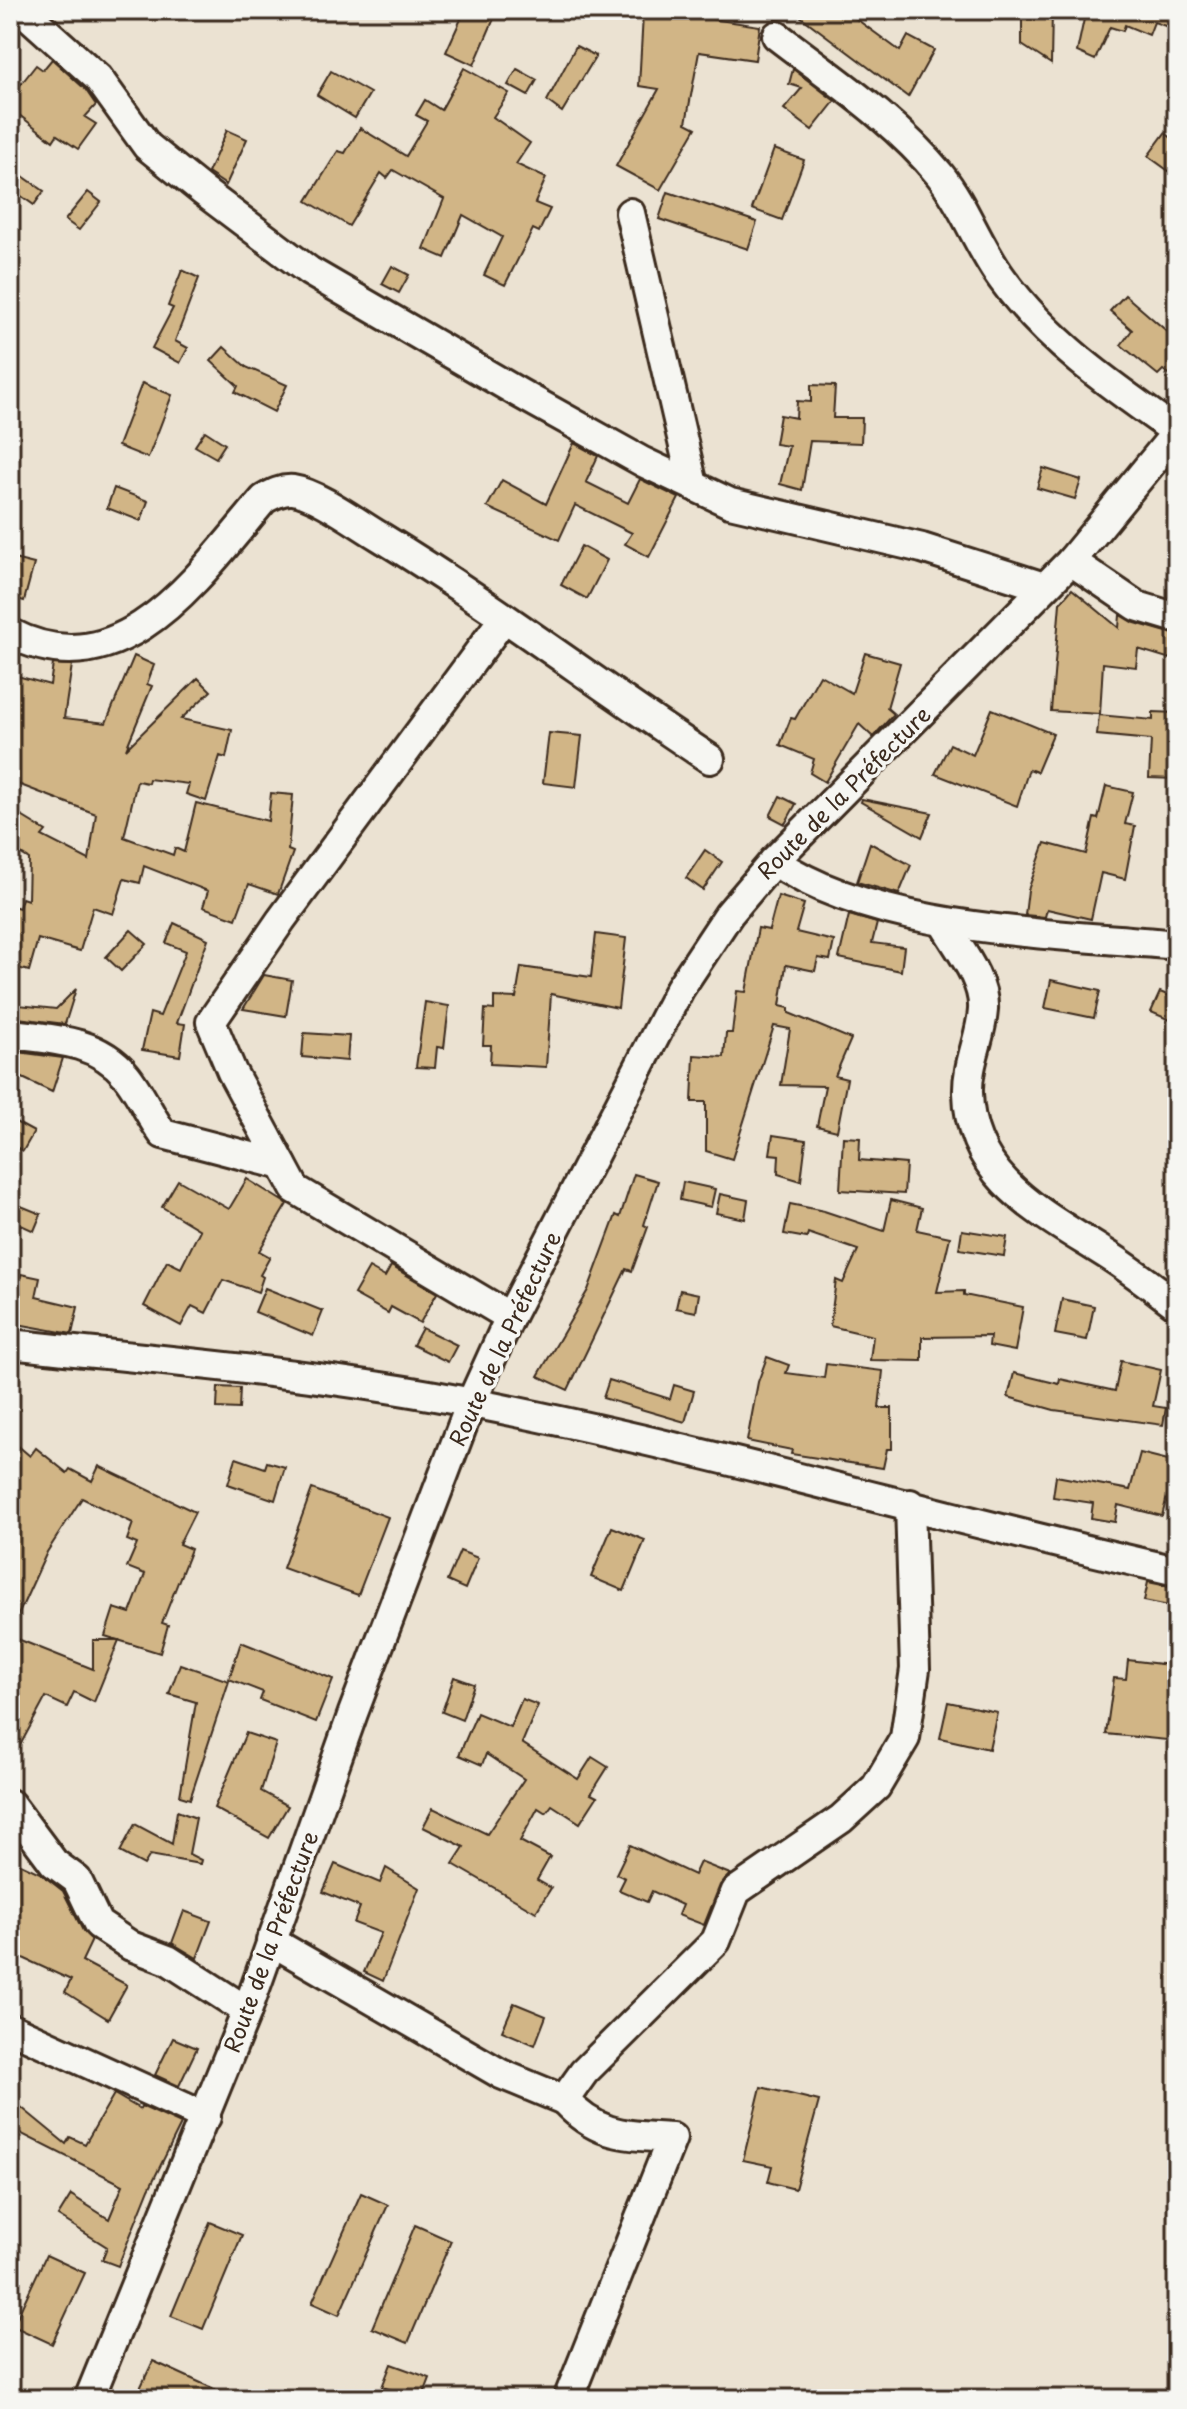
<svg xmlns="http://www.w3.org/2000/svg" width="1187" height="2409" font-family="'Playpen Sans',sans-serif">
<rect width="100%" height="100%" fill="#ebe2d2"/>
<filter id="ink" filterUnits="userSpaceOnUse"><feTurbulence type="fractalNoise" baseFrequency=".0125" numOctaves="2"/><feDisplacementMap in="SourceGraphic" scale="16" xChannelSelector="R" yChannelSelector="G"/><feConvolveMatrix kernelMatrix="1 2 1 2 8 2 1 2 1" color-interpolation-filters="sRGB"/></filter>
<g filter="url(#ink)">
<g fill="#d1b586" stroke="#3b2a1e" stroke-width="2">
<path d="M 465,10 L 487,10 L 496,14 L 474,65 L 446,52 Z"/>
<path d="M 792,10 L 844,10 L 900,51 L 908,36 L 934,50 L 908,97 Z"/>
<path d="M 1022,10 L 1052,10 L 1051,64 L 1022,45 Z"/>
<path d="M 1070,10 L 1177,10 L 1177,30 L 1154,22 L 1149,35 L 1125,25 L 1123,31 L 1110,27 L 1095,60 L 1077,52 L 1084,19 L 1069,14 Z"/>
<path d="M 643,15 L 698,17 L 760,26 L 755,60 L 699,52 L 686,123 L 696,128 L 660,190 L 616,166 L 659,89 L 639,86 Z"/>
<path d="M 576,46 L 596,56 L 562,112 L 547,101 Z"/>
<path d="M 52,59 L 85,89 L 96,105 L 85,117 L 96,124 L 78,149 L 57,135 L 53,141 L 10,108 L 10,98 L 36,65 L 43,70 Z"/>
<path d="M 464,68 L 509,93 L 493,117 L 530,143 L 516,164 L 546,178 L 535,203 L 550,209 L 539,232 L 533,229 L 505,285 L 484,275 L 502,237 L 463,215 L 445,258 L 424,249 L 444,199 L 393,170 L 387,178 L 381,173 L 349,226 L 307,201 L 338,151 L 345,153 L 360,128 L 406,156 L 427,121 L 416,115 L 425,100 L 441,110 Z"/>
<path d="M 517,69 L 537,80 L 528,96 L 508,85 Z"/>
<path d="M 793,69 L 835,101 L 812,130 L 784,109 L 802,88 L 789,84 Z"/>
<path d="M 331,71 L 370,93 L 355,118 L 317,95 Z"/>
<path d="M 227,130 L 247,139 L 226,185 L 208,173 Z"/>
<path d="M 1165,133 L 1177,142 L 1177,177 L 1148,156 Z"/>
<path d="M 774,149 L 804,160 L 782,220 L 752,209 Z"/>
<path d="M 10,167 L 44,191 L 34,205 L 10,188 Z"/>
<path d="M 88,192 L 101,202 L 79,230 L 65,220 Z"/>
<path d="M 668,192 L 757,222 L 748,249 L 659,219 Z"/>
<path d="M 392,266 L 409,275 L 399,293 L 382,284 Z"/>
<path d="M 182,270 L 199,278 L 175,341 L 188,348 L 180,363 L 152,348 L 173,308 L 168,306 Z"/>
<path d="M 1125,295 L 1177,340 L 1177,379 L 1163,370 L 1158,375 L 1121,345 L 1132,330 L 1110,311 Z"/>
<path d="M 224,347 L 246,367 L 287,385 L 274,412 L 235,392 L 238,386 L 211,361 Z"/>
<path d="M 142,383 L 172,395 L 148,458 L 118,446 Z"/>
<path d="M 811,385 L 835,386 L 833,418 L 862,418 L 861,443 L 810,441 L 802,490 L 780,484 L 789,446 L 775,444 L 780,415 L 796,418 L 797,401 L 811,402 Z"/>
<path d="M 205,431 L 225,444 L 216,458 L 195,446 Z"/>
<path d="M 574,443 L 598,456 L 586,482 L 628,503 L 640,479 L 679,498 L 649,557 L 625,544 L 632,533 L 575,505 L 559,540 L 487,507 L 502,480 L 546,504 Z"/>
<path d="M 1043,468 L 1081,480 L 1075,499 L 1037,488 Z"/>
<path d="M 114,488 L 148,501 L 141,521 L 107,508 Z"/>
<path d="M 581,546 L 607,560 L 587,599 L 561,585 Z"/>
<path d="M 10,558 L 34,564 L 24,601 L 10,597 Z"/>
<path d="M 1072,589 L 1119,628 L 1120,615 L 1132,622 L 1177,635 L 1177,661 L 1138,649 L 1136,667 L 1103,663 L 1100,714 L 1051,711 L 1060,603 Z"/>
<path d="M 865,653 L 900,663 L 887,708 L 894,714 L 873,737 L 859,724 L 825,782 L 810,773 L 814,759 L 780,745 L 791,718 L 795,719 L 820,675 L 852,693 Z"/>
<path d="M 134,656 L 154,665 L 147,684 L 152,686 L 126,749 L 198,678 L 211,691 L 181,719 L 232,730 L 226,758 L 220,756 L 206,801 L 186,794 L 189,784 L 149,779 L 148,783 L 137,781 L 124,837 L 173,855 L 175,848 L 184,852 L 196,803 L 268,821 L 271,793 L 293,795 L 288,850 L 293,852 L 278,894 L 249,884 L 236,919 L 203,907 L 208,891 L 144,866 L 140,883 L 124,879 L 113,914 L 93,907 L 80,951 L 38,939 L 29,971 L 10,966 L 10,905 L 19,908 L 22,898 L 28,900 L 29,859 L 10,847 L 10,809 L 46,831 L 42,836 L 89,860 L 96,814 L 10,781 L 10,674 L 50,685 L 53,664 L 72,665 L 64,718 L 106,723 Z"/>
<path d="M 992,709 L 1053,734 L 1037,772 L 1029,769 L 1017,806 L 935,774 L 950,744 L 973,755 Z"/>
<path d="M 1153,712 L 1177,713 L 1177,779 L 1149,778 L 1151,740 L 1097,735 L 1099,715 L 1153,720 Z"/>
<path d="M 549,733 L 582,736 L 576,787 L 543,783 Z"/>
<path d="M 1106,786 L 1133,792 L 1125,824 L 1135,826 L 1125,879 L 1101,873 L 1091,919 L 1047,909 L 1045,917 L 1025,915 L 1028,890 L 1045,843 L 1086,854 L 1094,818 L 1098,819 Z"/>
<path d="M 780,796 L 796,804 L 785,824 L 770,816 Z"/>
<path d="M 862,799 L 932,813 L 922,837 L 861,802 Z"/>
<path d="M 870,843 L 911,865 L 899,894 L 857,882 Z"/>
<path d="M 705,850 L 722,862 L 703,890 L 686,878 Z"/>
<path d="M 778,896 L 804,904 L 796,932 L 834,941 L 830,960 L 818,958 L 815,971 L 786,965 L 780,1006 L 789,1008 L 789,1013 L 851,1039 L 835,1076 L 847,1079 L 837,1131 L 817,1126 L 825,1086 L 781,1085 L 790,1029 L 774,1026 L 732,1159 L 706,1151 L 706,1102 L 692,1102 L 694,1055 L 724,1057 L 726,1033 L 732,1033 L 737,991 L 746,992 L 758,928 L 769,930 Z"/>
<path d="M 849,915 L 877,923 L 872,943 L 904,947 L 901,971 L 839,958 Z"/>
<path d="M 174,923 L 208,939 L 177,1023 L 185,1024 L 180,1056 L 142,1050 L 150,1013 L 160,1016 L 186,951 L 166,943 Z"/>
<path d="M 131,930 L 147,944 L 121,971 L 106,957 Z"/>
<path d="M 596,934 L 626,938 L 618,1008 L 551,994 L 546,1067 L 490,1064 L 491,1045 L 483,1045 L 485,1009 L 494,1010 L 494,997 L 516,998 L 521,967 L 591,977 Z"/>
<path d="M 264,975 L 292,980 L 286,1016 L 243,1009 Z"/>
<path d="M 1051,980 L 1100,991 L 1094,1018 L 1045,1008 Z"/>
<path d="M 76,989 L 65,1024 L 10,1017 L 10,1004 L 56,1009 Z"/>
<path d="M 1160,992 L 1177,999 L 1177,1023 L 1151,1012 Z"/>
<path d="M 425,1002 L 449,1006 L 444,1048 L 437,1047 L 435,1068 L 416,1067 Z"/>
<path d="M 304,1033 L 349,1036 L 347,1061 L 302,1057 Z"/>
<path d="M 10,1051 L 63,1058 L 52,1092 L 10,1072 Z"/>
<path d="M 10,1119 L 34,1132 L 23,1151 L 10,1144 Z"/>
<path d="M 773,1135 L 806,1140 L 801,1181 L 778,1174 L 779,1155 L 770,1154 Z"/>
<path d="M 843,1137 L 860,1138 L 859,1160 L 906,1164 L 904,1194 L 840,1190 Z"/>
<path d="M 634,1174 L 658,1181 L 644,1225 L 648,1227 L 632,1271 L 626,1269 L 568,1390 L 538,1376 L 588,1290 L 616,1215 L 620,1217 Z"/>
<path d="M 247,1179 L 287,1204 L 259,1251 L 270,1257 L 260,1275 L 263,1277 L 258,1292 L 223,1280 L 206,1313 L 192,1306 L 181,1326 L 144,1306 L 167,1261 L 181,1268 L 200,1230 L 162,1207 L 178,1180 L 229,1209 Z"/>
<path d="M 683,1182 L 715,1189 L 711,1207 L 680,1200 Z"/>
<path d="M 720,1194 L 748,1200 L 745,1219 L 716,1213 Z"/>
<path d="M 891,1200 L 922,1208 L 917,1230 L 950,1237 L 937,1292 L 964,1291 L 964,1295 L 1023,1307 L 1015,1351 L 989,1346 L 990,1336 L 922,1337 L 922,1361 L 870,1360 L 873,1336 L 830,1326 L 836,1280 L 843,1283 L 858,1250 L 808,1233 L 807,1238 L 784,1234 L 790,1204 L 824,1211 L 884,1231 Z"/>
<path d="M 16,1204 L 41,1214 L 34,1231 L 10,1220 Z"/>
<path d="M 962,1230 L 1007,1237 L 1004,1256 L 959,1249 Z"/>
<path d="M 391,1266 L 437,1293 L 420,1323 L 391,1307 L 388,1313 L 354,1294 L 369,1268 L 385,1277 Z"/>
<path d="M 21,1274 L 40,1278 L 36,1297 L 78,1307 L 72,1334 L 12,1323 Z"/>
<path d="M 265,1288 L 323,1311 L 313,1336 L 255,1312 Z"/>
<path d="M 680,1290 L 699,1294 L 696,1312 L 676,1308 Z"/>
<path d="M 1062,1299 L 1094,1306 L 1087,1340 L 1055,1334 Z"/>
<path d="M 422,1328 L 457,1345 L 448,1362 L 413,1345 Z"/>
<path d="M 767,1357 L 789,1365 L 786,1373 L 824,1378 L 826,1364 L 883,1371 L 879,1408 L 892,1408 L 892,1449 L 887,1449 L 883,1468 L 791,1454 L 792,1450 L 747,1441 L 758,1382 Z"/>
<path d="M 1121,1361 L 1161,1370 L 1153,1406 L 1166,1408 L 1163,1425 L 1054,1410 L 1008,1397 L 1014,1373 L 1059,1384 L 1060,1379 L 1115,1391 Z"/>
<path d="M 609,1380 L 670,1399 L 674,1385 L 694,1391 L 685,1422 L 603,1398 Z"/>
<path d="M 218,1387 L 240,1388 L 239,1409 L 217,1408 Z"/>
<path d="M 10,1439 L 30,1456 L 36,1448 L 67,1473 L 70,1469 L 92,1481 L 99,1466 L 195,1512 L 179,1544 L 191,1549 L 162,1623 L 168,1625 L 160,1653 L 105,1636 L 114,1608 L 130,1613 L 145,1574 L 127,1567 L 137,1544 L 127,1540 L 133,1523 L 82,1498 L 47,1552 L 10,1633 L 10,1490 L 16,1481 L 10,1476 Z"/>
<path d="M 1140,1453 L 1176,1462 L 1162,1516 L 1118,1505 L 1115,1522 L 1091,1518 L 1093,1503 L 1053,1497 L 1056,1476 L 1130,1490 Z"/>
<path d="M 236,1458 L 265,1468 L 267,1462 L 285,1467 L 275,1500 L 228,1484 Z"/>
<path d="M 312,1489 L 388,1517 L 358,1595 L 283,1568 Z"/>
<path d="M 612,1527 L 645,1540 L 624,1591 L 591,1577 Z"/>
<path d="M 460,1551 L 478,1558 L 465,1589 L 447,1581 Z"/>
<path d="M 1148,1582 L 1177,1588 L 1174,1607 L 1144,1601 Z"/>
<path d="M 10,1636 L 93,1669 L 93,1640 L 119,1640 L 94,1702 L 74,1692 L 67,1707 L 46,1697 L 10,1764 Z"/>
<path d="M 241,1642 L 333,1679 L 316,1722 L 260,1700 L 263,1692 L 229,1679 Z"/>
<path d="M 1128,1660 L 1177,1666 L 1177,1741 L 1106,1734 L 1114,1678 L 1126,1679 Z"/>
<path d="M 180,1664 L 229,1681 L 190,1799 L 180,1796 L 196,1702 L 169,1694 Z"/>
<path d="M 454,1677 L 474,1684 L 462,1720 L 442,1712 Z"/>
<path d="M 522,1699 L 538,1705 L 522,1743 L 578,1779 L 592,1757 L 608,1767 L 591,1794 L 597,1797 L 580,1823 L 552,1805 L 546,1813 L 538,1808 L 520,1841 L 550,1857 L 537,1880 L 551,1888 L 536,1912 L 453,1864 L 464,1847 L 423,1827 L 433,1808 L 487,1834 L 524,1779 L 486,1754 L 482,1765 L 459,1755 L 477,1713 L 510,1727 Z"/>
<path d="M 948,1702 L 997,1712 L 989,1749 L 940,1738 Z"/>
<path d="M 246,1733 L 276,1743 L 261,1791 L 288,1806 L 269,1838 L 214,1808 Z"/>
<path d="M 177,1811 L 196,1818 L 189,1854 L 201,1860 L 200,1864 L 150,1855 L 144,1865 L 120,1852 L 135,1824 L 172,1844 Z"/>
<path d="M 630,1845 L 694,1875 L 700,1862 L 730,1874 L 720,1885 L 704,1925 L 678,1915 L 682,1905 L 652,1891 L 647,1902 L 619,1890 L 625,1878 L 616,1874 Z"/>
<path d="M 10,1859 L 40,1873 L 63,1891 L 83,1931 L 92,1940 L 82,1961 L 127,1985 L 108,2019 L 65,1992 L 71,1980 L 10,1952 Z"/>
<path d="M 335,1864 L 380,1883 L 386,1868 L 419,1888 L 383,1981 L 364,1972 L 381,1933 L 354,1923 L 360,1907 L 323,1892 Z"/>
<path d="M 184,1911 L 211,1921 L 197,1958 L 172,1943 Z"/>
<path d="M 514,2003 L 546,2016 L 535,2045 L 502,2031 Z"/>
<path d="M 173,2038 L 197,2048 L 179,2086 L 155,2075 Z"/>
<path d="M 761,2087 L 819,2101 L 795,2189 L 768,2182 L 772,2166 L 743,2160 Z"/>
<path d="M 114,2094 L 140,2109 L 141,2106 L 181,2124 L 149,2189 L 118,2266 L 102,2260 L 107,2247 L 58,2216 L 71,2195 L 109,2219 L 123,2185 L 10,2128 L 10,2098 L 66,2144 L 70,2137 L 85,2144 Z"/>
<path d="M 361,2193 L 388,2205 L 339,2315 L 312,2303 Z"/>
<path d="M 210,2222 L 242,2235 L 203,2329 L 171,2316 Z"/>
<path d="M 415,2225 L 451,2241 L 408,2343 L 372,2328 Z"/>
<path d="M 46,2255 L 85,2273 L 52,2344 L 13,2326 Z"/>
<path d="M 153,2361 L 236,2399 L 135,2399 Z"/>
<path d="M 391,2364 L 430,2378 L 422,2399 L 382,2387 Z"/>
</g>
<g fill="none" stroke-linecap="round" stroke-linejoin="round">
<g stroke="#3b2a1e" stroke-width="34">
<g id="minor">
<path d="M 22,10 L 98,78 L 147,146 L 204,192 L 309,271 L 519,393 L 643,462 L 730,503 L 922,548 L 1044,587"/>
<path d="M 777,36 C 833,79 894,119 940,175 C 965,206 978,247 1003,280 C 1050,344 1113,387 1177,432"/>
<path d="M 630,213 L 693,485"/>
<path d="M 1071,561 L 1137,606 L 1177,618"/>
<path d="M 504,618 L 281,920 L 211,1022 L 232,1072 L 295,1189 L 510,1317"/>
<path d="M 10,633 C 122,692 200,574 264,499 C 273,494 282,489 293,490 C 318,494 357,523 379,536 C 493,605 599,686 710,759"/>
<path d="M 774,861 C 877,932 1054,933 1177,945"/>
<path d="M 943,922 C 957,947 985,979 983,1010 C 981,1038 967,1064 968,1093 C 970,1178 1040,1212 1103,1252 C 1129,1268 1153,1287 1177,1305"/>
<path d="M 10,1034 C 52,1039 97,1040 126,1075 C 140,1092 150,1116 163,1134 L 282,1165"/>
<path d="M 10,1344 C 164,1361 319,1373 472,1403 C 709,1449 941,1518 1177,1571"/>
<path d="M 10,1804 L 54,1863 L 77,1880 L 98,1924 L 131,1946 L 168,1960 L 247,2011"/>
<path d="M 271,1941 L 501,2074 L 564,2100 L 584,2072 L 716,1941 L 736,1891 L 841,1819 L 876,1787 L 905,1738 L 915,1669 L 910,1504"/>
<path d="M 10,2028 L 206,2117"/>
<path d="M 564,2100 C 598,2137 625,2135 672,2138 L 568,2399"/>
<path d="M 89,2399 L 247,2011 L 353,1713 L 471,1403 L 510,1317 L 680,988 L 729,914 L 774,861 L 1071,561 L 1177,432"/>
</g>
</g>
<use href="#minor" stroke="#f6f6f2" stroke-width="28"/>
</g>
</g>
<g text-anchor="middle" stroke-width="7" stroke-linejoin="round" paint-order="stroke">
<g font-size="22" fill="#3b2a1e" stroke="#f6f6f2">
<text transform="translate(844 793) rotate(-45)" y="8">Route de la Préfecture</text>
<text transform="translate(505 1339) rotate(-65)" y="8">Route de la Préfecture</text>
<text transform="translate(271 1942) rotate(-70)" y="8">Route de la Préfecture</text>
</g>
</g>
<rect width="1187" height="2409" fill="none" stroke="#f6f6f2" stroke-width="40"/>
<rect x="20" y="20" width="1147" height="2369" fill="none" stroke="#3b2a1e" stroke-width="3" filter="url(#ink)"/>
</svg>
